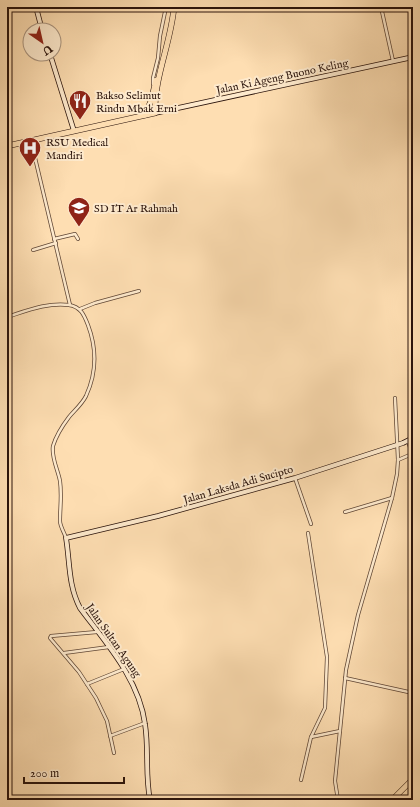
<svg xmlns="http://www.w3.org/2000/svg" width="420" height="807" font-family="'IM FELL English',serif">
<rect width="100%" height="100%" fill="#fedeb2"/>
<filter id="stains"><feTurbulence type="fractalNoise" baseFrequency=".005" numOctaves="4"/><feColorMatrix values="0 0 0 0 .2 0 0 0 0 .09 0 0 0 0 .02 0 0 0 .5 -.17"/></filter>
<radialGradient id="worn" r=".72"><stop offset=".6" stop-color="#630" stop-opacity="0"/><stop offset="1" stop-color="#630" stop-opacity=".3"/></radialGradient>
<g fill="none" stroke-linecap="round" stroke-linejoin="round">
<g stroke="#5f4635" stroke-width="4">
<g id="street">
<path d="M 381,7 L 393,61"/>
<path d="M 37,10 L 45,7"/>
<path d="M 153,84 L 153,78 L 158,58 L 160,36 L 166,7"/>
<path d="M 31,141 L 70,305"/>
<path d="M 54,239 L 75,234 L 78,239"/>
<path d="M 33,250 L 56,243"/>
<path d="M 80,309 L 95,303 L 139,291"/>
<path d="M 7,317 C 26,311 48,302 69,305 C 81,307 84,315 88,325 C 97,349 97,372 86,396 C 82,404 75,410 69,417 C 63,425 56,436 53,446 C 51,457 58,470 60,481 C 62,495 60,508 60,521 C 60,526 64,532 66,538"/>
<path d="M 408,441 L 412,454 L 413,454"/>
<path d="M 398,460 L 412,454"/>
<path d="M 295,478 L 311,524"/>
<path d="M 345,512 L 392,498"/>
<path d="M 308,533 L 327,657 L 325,708 L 311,737 L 340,731"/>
<path d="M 97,632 L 51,636 L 50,638 L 79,672 L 96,698 L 107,721 L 114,753"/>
<path d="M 64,653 L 109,647"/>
<path d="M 345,678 L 413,693"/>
<path d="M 87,684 L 124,669"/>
<path d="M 110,736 L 145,723"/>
<path d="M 301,780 L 311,737"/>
<path d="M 338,800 L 335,781 L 346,670 L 358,615 L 392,498 L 397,474 L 398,460 L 395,398"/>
</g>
</g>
<g stroke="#2a130b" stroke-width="5.5">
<g id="secondary">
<path d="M 36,7 L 42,30"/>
<path d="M 50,54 L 74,131"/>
<path d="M 155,113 L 413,57"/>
<path d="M 150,800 C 145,775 149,749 145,724 C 139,679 106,643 80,608 C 68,585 70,562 66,538 L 158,516 L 295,478 L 403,443 L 413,438"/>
</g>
</g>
<g stroke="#2a130b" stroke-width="6">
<g id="highway">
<path d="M 145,115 L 151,101 L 156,80"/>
<path d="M 7,146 L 155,113 C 154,77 171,43 174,7"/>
<path d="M 392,800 L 413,779"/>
</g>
</g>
<use href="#street" stroke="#feeacd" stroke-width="2.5"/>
<use href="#secondary" stroke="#feeacd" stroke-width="4"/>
<use href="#highway" stroke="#fedeb2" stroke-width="5"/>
</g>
<defs>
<g id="restaurant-pin" transform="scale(1.15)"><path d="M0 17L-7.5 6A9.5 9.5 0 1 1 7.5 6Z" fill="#8f2418" stroke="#feeacd"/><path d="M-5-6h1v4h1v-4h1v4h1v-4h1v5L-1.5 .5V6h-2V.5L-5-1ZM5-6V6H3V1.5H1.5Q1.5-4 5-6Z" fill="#fff"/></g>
<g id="hospital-pin" transform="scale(1.15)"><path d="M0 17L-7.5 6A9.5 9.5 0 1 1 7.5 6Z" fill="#8f2418" stroke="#feeacd"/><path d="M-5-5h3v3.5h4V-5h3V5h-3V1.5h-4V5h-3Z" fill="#fff"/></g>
<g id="school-pin" transform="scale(1.15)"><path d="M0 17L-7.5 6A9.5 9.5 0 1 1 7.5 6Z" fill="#8f2418" stroke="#feeacd"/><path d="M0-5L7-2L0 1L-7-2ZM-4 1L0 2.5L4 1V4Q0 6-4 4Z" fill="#fff"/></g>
</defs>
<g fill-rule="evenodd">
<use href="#restaurant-pin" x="80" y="101"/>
<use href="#hospital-pin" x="30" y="148"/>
<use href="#school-pin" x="79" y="208"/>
</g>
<g text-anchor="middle" stroke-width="4" stroke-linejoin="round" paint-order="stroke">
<g font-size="11" fill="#2a130b" stroke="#feeacd">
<text transform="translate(282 76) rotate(-12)" y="4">Jalan Ki Ageng Buono Keling</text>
<text transform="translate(238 484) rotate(-16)" y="4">Jalan Laksda Adi Sucipto</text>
<text transform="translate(114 640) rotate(55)" y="4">Jalan Sultan Agung</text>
</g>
<g font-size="11" fill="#2a130b" stroke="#feeacd" text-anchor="start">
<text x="96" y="99">Bakso Selimut<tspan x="96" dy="13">Rindu Mbak Erni</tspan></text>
<text x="46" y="146">RSU Medical<tspan x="46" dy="13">Mandiri</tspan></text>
<text x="94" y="212">SD IT Ar Rahmah</text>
</g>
</g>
<rect width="420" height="807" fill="none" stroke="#fedeb2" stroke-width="24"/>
<rect x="8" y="8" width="404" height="791" fill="none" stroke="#2a130b" stroke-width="2"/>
<rect x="12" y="12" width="396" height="783" fill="none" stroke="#2a130b"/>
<g transform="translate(42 42) rotate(146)"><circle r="19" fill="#feeacd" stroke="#a9947f"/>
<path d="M0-3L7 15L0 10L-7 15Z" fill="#8f2418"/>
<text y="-6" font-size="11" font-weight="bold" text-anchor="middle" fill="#2a130b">U</text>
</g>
<path d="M24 777v6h100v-6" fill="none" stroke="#2a130b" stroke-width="2"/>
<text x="30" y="777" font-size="12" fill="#2a130b" stroke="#feeacd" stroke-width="3" paint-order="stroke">200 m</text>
<rect width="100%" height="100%" filter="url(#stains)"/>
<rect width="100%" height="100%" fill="url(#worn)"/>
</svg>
